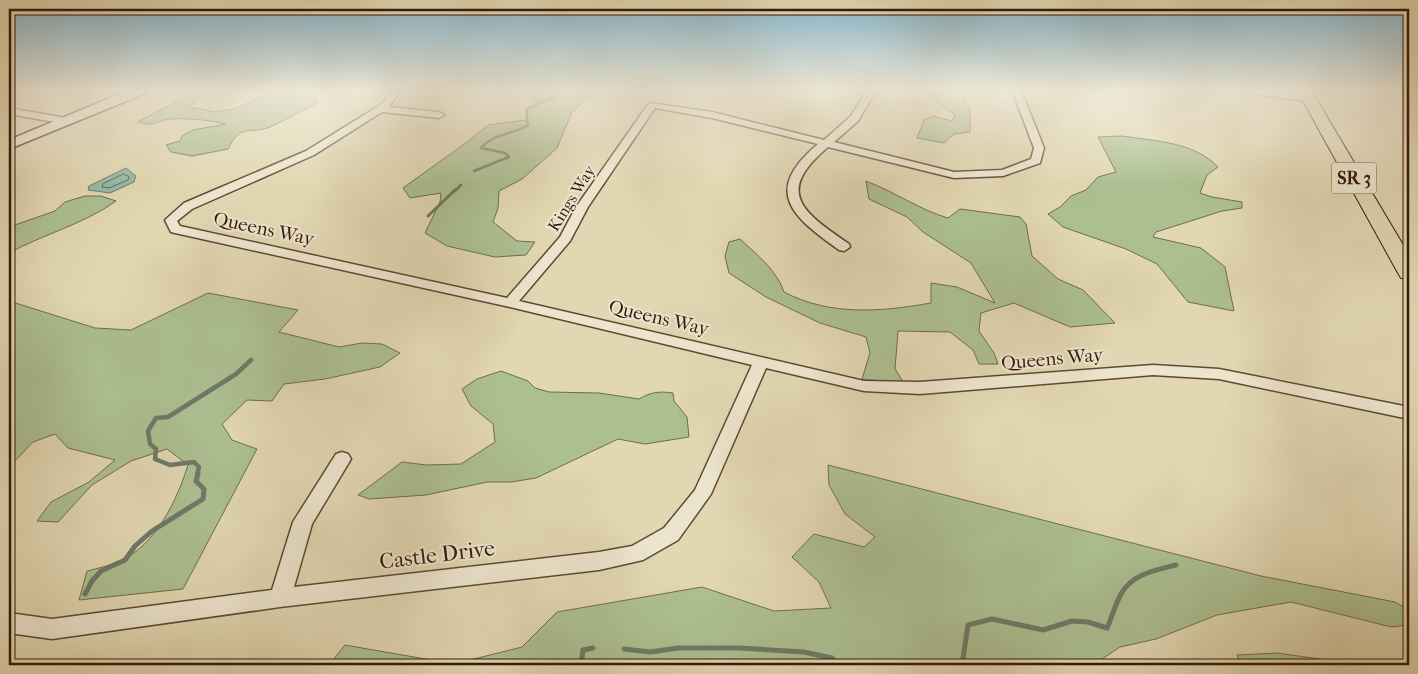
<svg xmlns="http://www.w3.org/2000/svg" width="1418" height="674" font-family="'IM FELL French Canon',serif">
<rect width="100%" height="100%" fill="#e1d7b2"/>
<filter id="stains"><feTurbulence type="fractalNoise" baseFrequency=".004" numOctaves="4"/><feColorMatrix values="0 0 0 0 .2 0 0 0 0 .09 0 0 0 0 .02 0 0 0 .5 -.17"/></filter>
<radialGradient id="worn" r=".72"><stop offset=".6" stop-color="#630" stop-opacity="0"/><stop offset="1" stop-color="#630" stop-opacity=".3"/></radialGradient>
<g fill="#acbf91" stroke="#706c4e">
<path d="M 277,90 L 310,90 L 313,91 L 313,96 L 318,101 L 316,104 C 300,111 286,120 270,127 C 250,135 241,122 228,149 L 192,156 L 171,152 L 166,145 L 180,141 L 183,135 L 193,130 L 226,124 C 207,120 191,118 171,119 C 156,120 155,128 138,122 L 187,96 L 198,95 L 197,100 L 190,107 L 214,112 L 234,109 Z"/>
<path d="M 530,90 L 605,90 L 589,97 L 572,112 L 557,148 L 522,179 L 499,191 L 498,208 L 493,222 L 517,241 L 535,242 L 526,255 L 495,257 L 447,246 L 425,233 L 440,202 L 441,193 L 410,198 L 403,188 L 470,140 L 488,125 L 526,120 L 528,108 L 539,100 L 526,94 Z"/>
<path d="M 932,90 L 960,90 L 970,110 L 970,132 L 954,134 L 944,143 L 917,138 L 924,120 L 933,116 L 952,121 L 955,115 L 931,98 L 929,92 Z"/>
<path d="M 1122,136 C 1155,141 1194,142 1218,167 L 1207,175 L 1200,193 L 1212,197 L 1242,202 L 1242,208 L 1222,211 L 1156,232 L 1153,237 L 1201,248 L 1225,267 L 1234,311 L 1188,302 L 1157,264 L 1126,249 L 1063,227 L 1048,214 L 1060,207 L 1071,196 L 1086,190 L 1098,177 L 1116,172 L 1098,137 Z"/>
<path d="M 866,181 C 895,192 920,210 948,218 L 960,209 L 1020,217 L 1026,224 L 1032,256 L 1058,279 L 1083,290 L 1115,323 L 1070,327 L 1014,303 L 981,313 L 979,331 L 994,353 L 998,364 L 979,364 L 973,350 L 950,332 L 898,331 L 895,369 L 904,383 L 862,379 L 870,353 L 866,337 L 820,323 L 766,297 L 729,273 L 725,256 L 729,242 L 740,239 C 757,255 776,269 784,292 C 830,316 880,312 931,303 L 931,283 L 957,287 L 995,303 L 971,263 L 923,232 L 907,217 L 869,199 Z"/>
<path d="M 85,196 L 101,196 L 116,201 C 84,224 44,234 9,253 L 9,227 L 55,211 L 65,202 Z"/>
<path d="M 208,293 L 298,310 L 279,332 L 339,347 L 362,343 L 382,344 L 400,353 L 380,367 L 325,379 L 284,384 L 272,401 L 247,400 L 222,424 L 232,440 L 257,449 L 183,589 L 79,600 L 87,571 C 98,568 110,566 120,561 C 156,545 177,500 188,465 L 167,449 L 131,461 L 92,485 L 58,522 L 37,521 L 51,502 L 89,482 L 115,460 L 68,448 L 55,434 L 33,442 L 9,467 L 9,301 L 95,328 L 131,330 Z"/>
<path d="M 501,371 L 528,381 L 535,388 L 549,392 L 599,393 L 639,399 C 651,392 659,391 673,393 L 674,401 L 687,417 L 689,437 L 645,444 L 618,439 L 536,478 L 511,482 L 487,482 L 426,495 L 369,499 L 358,495 L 402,462 L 427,465 L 461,464 L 495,442 L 493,424 L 471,406 L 462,389 L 477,379 Z"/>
<path d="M 828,465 L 1261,576 L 1395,602 L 1409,610 L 1409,625 L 1391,627 L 1291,602 L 1217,615 L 1156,639 L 1120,647 L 1093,665 L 329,665 L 345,645 L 454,664 L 522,647 L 557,612 L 702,587 L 774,611 L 831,608 L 819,582 L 792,557 L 814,534 L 864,547 L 875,537 L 845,514 L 829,485 Z"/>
<path d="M 1276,653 L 1357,664 L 1360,665 L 1241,665 L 1237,655 Z"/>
</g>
<path fill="#95baa7" stroke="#6f7968" d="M 126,168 L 136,176 L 134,182 L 110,193 L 88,190 L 89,186 Z"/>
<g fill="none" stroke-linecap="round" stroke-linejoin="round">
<path stroke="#656958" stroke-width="1" d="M 124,174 L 129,177 L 128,180 L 109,188 L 102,187 L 103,184 Z"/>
<g stroke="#6f7968" stroke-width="2.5">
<path d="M 474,171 L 509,157 L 505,153 L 481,148 C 494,133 513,135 528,125 L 526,109 L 555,97 L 560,90"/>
<path d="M 455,191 L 461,185"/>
</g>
<path stroke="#6f7968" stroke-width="3" d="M 428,216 L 456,189"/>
<path stroke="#6f7968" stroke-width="4.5" d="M 197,475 L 199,467 L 194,462 L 170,465 L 155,459 L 156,449 L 150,444 L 148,431 L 156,418 L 168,417 L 236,374 L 251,360"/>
<g stroke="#6f7968" stroke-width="5">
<path d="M 85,594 L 92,581 L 101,571 L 125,560 L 135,546 L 152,531 L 203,499 L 204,489 L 196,481 L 198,474"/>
<path d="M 624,649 L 650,652 L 678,648 L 739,648 L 804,652 L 832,658 L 839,665"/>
<path d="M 581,665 L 583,650 L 593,648"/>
<path d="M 962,665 L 968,625 L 992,619 L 1043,630 L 1072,621 L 1088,622 L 1107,628 C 1112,617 1115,605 1121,594 C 1132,574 1156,570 1176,565"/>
</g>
<g stroke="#604834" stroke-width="3">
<g id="minor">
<path d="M 392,90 L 401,90 L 389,107 L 439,112 L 444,115 L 439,118 L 382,112 L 314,155 L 192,209 L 177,221 L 180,226 L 507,298 L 560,237 L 576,207 L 649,103 L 712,112 L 824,140 L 851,116 L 867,90 L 876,90 L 858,121 L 834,142 L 954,172 L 1002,170 L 1031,159 L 1034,148 L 1012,90 L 1021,90 L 1044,148 L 1040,163 L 1003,176 L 954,178 L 828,147 C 773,193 804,213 849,244 L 850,247 L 844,251 L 839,250 C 793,217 761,192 818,144 L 712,118 L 655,108 L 588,207 L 570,241 L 519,301 L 864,381 L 920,382 L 1153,365 L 1219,369 L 1409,407 L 1409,419 L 1219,379 L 1153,375 L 920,394 L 864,391 L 766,368 L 711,494 L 678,540 L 643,560 L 599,570 L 280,607 L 52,639 L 9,633 L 9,613 L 52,619 L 272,590 L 293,522 L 336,454 L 342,452 L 348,454 L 351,459 L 312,524 L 294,587 L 599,552 L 632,546 L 664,528 L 695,490 L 752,365 L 510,307 L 175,233 L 171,232 L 165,220 L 184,203 L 306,151 L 377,107 L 385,101 Z"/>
<path d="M 1243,90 L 1270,90 L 1308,95 L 1313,98 L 1308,101 L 1247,93 Z"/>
<path d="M 9,108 L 66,118 L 71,121 L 66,124 L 9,114 Z"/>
</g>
</g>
<g stroke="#35180a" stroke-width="3">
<path id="secondary" d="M 129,90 L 147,90 L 146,93 L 9,149 L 9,140 Z"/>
</g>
<g stroke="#35180a" stroke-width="2">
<path id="primary" d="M 1297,90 L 1311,90 L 1409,255 L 1409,279 L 1401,278 L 1398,273 Z"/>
</g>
<use href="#minor" fill="#ece5cd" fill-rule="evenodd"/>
<use href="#secondary" fill="#ece5cd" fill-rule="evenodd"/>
<use href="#primary" fill="#e1d7b2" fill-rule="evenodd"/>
</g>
<linearGradient id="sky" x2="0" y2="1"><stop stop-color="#87b6ce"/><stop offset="0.49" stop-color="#f2eddc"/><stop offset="1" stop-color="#f2eddc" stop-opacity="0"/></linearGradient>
<rect width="1418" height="185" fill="url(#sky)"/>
<g text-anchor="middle" stroke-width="4" stroke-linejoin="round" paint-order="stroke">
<g font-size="16" fill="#35180a" stroke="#ece5cd">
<text transform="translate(571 198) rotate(-58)" y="6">Kings Way</text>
</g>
<rect fill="#ece5cd" stroke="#6c5644" stroke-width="1" x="1331.5" y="162.5" width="45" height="31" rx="4"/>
<g font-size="18" font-weight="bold" fill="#35180a">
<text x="1354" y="184">SR 3</text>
</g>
<g font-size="19" fill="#35180a" stroke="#ece5cd">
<text transform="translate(264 228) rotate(12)" y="7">Queens Way</text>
<text transform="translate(659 317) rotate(13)" y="7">Queens Way</text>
<text transform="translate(1052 358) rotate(-5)" y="7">Queens Way</text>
</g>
<g font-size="22" fill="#35180a" stroke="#ece5cd">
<text transform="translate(437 554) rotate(-7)" y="8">Castle Drive</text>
</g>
</g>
<rect width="1418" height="674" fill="none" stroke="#e1d7b2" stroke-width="30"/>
<rect x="10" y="10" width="1398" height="654" fill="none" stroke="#35180a" stroke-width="2.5"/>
<rect x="15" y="15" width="1388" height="644" fill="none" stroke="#35180a"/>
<rect width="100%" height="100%" filter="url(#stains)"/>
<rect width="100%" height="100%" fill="url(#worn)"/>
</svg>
